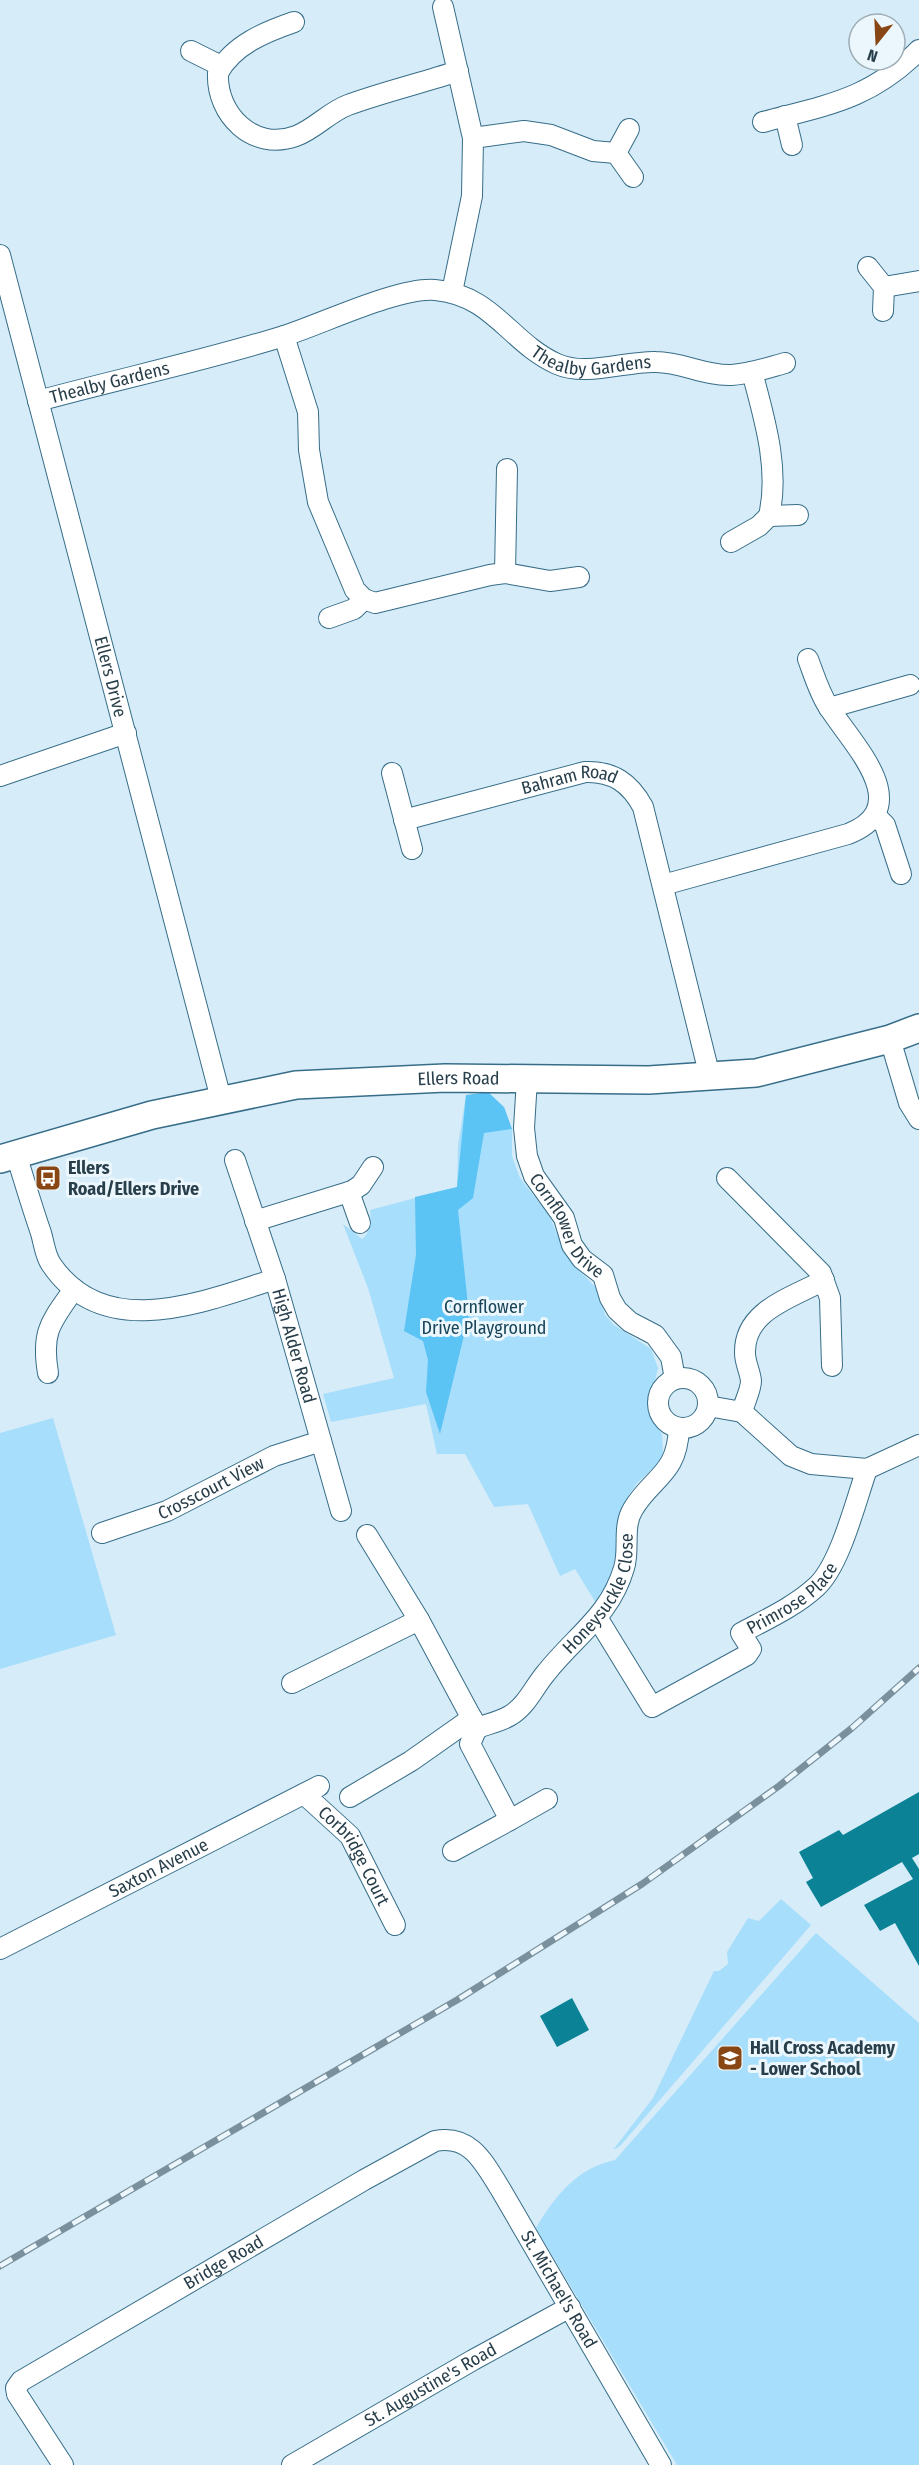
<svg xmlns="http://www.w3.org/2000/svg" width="919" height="2465" font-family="'Fira Sans Condensed',sans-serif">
<rect width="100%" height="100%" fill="#d6ecf8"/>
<g fill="#a7defb">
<path d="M 466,1095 L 504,1107 L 512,1129 L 512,1156 L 520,1178 L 550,1217 L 566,1256 L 598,1290 L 605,1315 L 614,1325 L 651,1349 L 658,1368 L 650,1403 L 653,1420 L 662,1434 L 663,1451 L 661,1461 L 637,1483 L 627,1498 L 621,1513 L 616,1554 L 606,1591 L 596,1603 L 575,1569 L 560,1576 L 528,1504 L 494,1507 L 465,1454 L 437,1454 L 426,1404 L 331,1422 L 323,1394 L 394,1378 L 368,1288 L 343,1224 L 362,1239 C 371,1232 371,1221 370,1210 L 457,1187 L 458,1145 Z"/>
<path d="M 53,1418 L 116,1635 L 0,1669 L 0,1433 Z"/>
<path d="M 781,1899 L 811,1925 L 620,2146 L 613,2150 L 653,2098 L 714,1971 L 719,1971 L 728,1964 L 727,1952 L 748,1918 L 759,1921 Z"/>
<path d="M 816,1933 L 919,2023 L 919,2465 L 677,2465 L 536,2228 C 555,2196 577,2168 615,2160 Z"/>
</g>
<path fill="#5cc3f5" d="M 488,1092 L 504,1107 L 512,1129 L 484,1133 L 473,1198 L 458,1210 L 469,1315 L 440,1434 L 426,1392 L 428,1360 L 423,1341 L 404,1331 L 416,1255 L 415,1197 L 457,1187 L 466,1095 Z"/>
<g fill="#0b8295">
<path d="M 919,1792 L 919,1854 L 912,1858 L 919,1869 L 919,1966 L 895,1923 L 880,1931 L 864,1905 L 913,1879 L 902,1862 L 821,1907 L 806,1882 L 813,1878 L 799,1852 L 839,1830 L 843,1835 Z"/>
<path d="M 572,1998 L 589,2030 L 557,2047 L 540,2016 Z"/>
</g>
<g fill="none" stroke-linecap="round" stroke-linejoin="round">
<g stroke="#376d88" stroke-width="22">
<g id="street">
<path d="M 443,7 L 473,138 L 472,196 L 452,292"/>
<path d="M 294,22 C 265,32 233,45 218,73 C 216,114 253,152 296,136 C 315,129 329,112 348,105 C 383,92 422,83 458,71"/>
<path d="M 191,51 L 221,66"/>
<path d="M 785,116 L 792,145"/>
<path d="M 763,122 C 827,105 871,99 919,50"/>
<path d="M 629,129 L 616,153 L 633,177"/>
<path d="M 473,138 L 524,131 L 551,135 L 593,151 L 616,153"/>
<path id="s1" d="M 0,255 L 221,1099"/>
<path d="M 868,267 L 884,287 L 883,311"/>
<path d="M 884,287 L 919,281"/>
<path d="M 284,336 L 308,412 L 309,450 L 318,502 L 355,590 L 364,599 L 375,603 L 490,575 L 505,573 L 550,581 L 579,577"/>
<path d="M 752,372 C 764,417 780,469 769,516 L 798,515"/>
<path id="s2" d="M 38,401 C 119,379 203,361 284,336 C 322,324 398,287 435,290 C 493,295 510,343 557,364 C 586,377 625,361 656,362 C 682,362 705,376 731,375 C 750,374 767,368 785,363"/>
<path d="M 731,542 L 759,526 L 769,516"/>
<path d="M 505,573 L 507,469"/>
<path d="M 329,618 L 354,609 L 364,599"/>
<path d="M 829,708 L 910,685"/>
<path d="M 392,773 L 412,849"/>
<path d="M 0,776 L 126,733"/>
<path d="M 876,816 L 885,825 L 901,874"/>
<path id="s3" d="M 404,820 L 585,772 C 613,771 630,783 643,807 L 710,1077"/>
<path d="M 663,885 L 848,834 C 918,807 851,743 828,706 C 819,692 814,675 808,659"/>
<path d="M 890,1039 L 909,1103 L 919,1119"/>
<path id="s4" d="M 527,1079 L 524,1128 L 527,1156 L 534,1176 L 564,1218 L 572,1245 L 582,1259 L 603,1275 L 610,1298 L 617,1310 L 630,1322 L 655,1335 L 671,1357 L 675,1379"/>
<path id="s5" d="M 16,1154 C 24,1180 32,1207 41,1233 C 44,1243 45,1255 51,1264 C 104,1343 202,1302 275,1279 L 341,1511"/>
<path d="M 235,1160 L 275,1279"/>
<path d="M 727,1178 L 821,1273 L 830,1298 L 832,1366"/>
<path d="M 349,1192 L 360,1223"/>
<path d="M 255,1221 L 352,1191 L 361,1185 L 373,1167"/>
<path d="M 48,1373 C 41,1331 51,1322 74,1289"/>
<circle cx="683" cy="1403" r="25"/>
<path d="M 708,1406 L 742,1412 L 791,1456 L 811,1464 L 867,1469 L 919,1445"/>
<path d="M 742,1412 C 744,1403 751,1390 751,1381 C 750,1371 745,1363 745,1353 C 744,1310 792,1298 824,1280"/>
<path id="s6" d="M 102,1533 L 167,1511 L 274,1456 L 321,1441"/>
<path d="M 367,1535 L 419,1620"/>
<path id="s7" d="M 598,1619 L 652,1707 L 747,1655 L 751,1649 L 741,1633 C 767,1619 794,1607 816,1587 C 840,1566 856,1500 867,1469"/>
<path d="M 292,1683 L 419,1620 L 477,1728"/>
<path id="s8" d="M 477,1728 C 488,1724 502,1721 511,1715 C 527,1705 534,1687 546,1673 C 575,1636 610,1616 624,1568 C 630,1549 622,1527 633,1509 C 653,1476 677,1475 679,1428"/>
<path id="s9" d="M 304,1794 L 350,1836 L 395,1925"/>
<path d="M 350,1797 L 411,1761 L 472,1718"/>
<path d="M 510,1820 L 547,1799"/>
<path d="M 453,1851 L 510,1820 L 470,1744 L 477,1728"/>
<path id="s10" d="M 0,1949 L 319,1786"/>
<path id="s11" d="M 63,2465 L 17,2394 L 16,2388 L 21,2381 L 364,2180 L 435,2141 C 471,2134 484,2163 501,2190 L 661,2465"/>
<path id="s12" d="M 292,2465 L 473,2360 L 570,2307"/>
</g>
</g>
<g stroke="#376d88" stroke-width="30">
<g id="secondary">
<path id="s13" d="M 0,1159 L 152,1115 L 296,1085 L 445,1078 L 649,1080 L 756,1073 L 890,1039 L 919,1028"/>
</g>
</g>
<use href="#street" stroke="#fff" stroke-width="20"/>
<use href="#secondary" stroke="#fff" stroke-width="27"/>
<g stroke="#7a919d" stroke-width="7">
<path id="rail" d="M 0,2266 L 457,2000 L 642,1884 L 779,1786 L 852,1728 L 919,1668"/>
</g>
<use href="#rail" stroke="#ecf7fd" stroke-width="4.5" stroke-dasharray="14" stroke-linecap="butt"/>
</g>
<defs>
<g id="bus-square" transform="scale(1.35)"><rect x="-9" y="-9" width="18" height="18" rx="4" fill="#884614" stroke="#ecf7fd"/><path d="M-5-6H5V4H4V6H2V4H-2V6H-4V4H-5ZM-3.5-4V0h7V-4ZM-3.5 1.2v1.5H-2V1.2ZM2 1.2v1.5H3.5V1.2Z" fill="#fff"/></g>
<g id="school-square" transform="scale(1.35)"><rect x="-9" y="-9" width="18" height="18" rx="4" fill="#884614" stroke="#ecf7fd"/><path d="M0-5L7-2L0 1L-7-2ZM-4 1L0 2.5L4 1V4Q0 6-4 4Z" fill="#fff"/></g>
</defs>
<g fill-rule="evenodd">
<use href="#bus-square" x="48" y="1178"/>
<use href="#school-square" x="730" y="2058"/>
</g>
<g text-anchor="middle" stroke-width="6" stroke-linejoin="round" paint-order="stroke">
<g font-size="18" fill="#283f4b" stroke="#ecf7fd">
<text dy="6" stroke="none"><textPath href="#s2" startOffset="592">Thealby Gardens</textPath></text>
<text dy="6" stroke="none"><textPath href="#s2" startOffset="74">Thealby Gardens</textPath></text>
<text dy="6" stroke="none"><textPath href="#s1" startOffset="436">Ellers Drive</textPath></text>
<text dy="6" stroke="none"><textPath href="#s3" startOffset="171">Bahram Road</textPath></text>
<text dy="6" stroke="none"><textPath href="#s13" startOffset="468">Ellers Road</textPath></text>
<text dy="6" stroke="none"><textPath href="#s4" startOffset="159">Cornflower Drive</textPath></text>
<text dy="6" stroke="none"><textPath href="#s5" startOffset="429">High Alder Road</textPath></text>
<text dy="6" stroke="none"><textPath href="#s6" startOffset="118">Crosscourt View</textPath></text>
<text dy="6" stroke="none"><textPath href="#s8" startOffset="190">Honeysuckle Close</textPath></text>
<text dy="6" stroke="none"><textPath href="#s7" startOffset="300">Primrose Place</textPath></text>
<text dy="6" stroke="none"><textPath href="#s9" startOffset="81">Corbridge Court</textPath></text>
<text dy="6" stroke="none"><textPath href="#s10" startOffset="178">Saxton Avenue</textPath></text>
<text dy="6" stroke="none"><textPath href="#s11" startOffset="334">Bridge Road</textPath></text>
<text dy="6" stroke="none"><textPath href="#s11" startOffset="782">St. Michael's Road</textPath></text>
<text dy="6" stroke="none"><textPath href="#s12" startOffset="160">St. Augustine's Road</textPath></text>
</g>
<g font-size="18" font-weight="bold" fill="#283f4b" stroke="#ecf7fd" text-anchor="start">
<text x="68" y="1174">Ellers<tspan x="68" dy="21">Road/Ellers Drive</tspan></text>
<text x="750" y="2054">Hall Cross Academy<tspan x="750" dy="21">- Lower School</tspan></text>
</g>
<g font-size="18" fill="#194559" stroke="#ecf7fd">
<text x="484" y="1313">Cornflower<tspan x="484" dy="21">Drive Playground</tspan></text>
</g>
</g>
<g transform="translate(877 42) rotate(198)"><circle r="28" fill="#ecf7fd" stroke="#9eadb6" stroke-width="1.5"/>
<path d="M0-4.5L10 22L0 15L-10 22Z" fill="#884614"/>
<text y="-9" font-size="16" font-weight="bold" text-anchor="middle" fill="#283f4b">N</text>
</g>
</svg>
